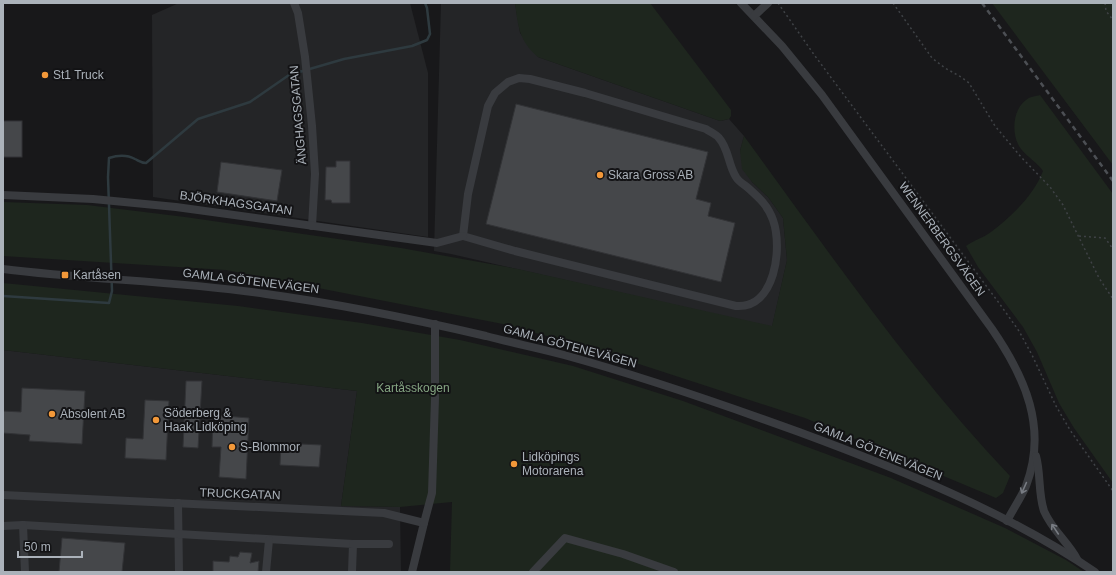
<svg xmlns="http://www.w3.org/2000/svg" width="1116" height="575" font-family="Helvetica,sans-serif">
<rect width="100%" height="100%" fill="#18181a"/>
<g fill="#242527">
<path d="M 179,3 L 410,3 L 428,73 L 428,237 L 153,197 L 152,15 Z"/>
<path d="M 441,3 L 515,3 L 520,33 L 538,57 L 720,121 L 729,119 L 744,136 L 740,151 L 752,182 L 768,197 L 783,218 L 787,260 L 772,327 L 451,254 L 434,251 Z"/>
<path d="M 3,350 L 357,391 L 341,506 L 400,507 L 401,572 L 3,572 Z"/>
</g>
<g fill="#1e261e">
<path d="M 515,3 L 650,3 L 731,110 L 731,116 L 729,119 L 720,121 L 538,57 C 519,41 518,26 515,3 Z"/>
<path d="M 992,3 L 1113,3 L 1113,165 Z"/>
<path d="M 1040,95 L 1113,194 L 1113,483 L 1074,428 L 1059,403 L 1037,352 L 1023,327 L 978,267 L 966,246 C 974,240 983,238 991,232 C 1011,217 1034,195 1043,171 C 1037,162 1027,157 1021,149 C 1011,136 1012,110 1026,100 C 1029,97 1036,96 1040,95 Z"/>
<path d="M 744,136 C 829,252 911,372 1010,476 L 1003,493 L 996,498 L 805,418 L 599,351 L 508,325 L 226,270 L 3,256 L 3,202 L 87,205 L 185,217 L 401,248 L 518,269 L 772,326 L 787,260 L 783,218 L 768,197 L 752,182 L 742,169 L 740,151 Z"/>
<path d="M 3,283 L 238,306 L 362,323 L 460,340 L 573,366 L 683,401 L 891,478 L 1005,528 L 1066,560 L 1084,572 L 450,572 L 452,502 L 400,507 L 341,506 L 357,391 L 3,350 Z"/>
</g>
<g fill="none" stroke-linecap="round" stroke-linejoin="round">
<path stroke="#2e3a3f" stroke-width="2.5" d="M 3,296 L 109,303 L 112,291 L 108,177 L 109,158 C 118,155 126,154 135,159 C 139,161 141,163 146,163 L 198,119 L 250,102 L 289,75 L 344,59 L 412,46 L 427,40 L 430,34 L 427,8 L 425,3"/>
</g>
<g fill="#45474a" stroke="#323336">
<path d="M 516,104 L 708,152 L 696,199 L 711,203 L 708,216 L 735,223 L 721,282 L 486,224 Z"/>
<rect x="3" y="121" width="19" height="36"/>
<path d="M 336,161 L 350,161 L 350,203 L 332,203 L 331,200 L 325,200 L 326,167 L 336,167 Z"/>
<path d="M 221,162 L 282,170 L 277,201 L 217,192 Z"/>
<path d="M 186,381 L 202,381 L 198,448 L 183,447 Z"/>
<path d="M 22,388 L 85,391 L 82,444 L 29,441 L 30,435 L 3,433 L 3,411 L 21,412 Z"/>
<path d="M 145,400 L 169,401 L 166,460 L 125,458 L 126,438 L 143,439 Z"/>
<path d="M 213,415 L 249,418 L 246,479 L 219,477 L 221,447 L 212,447 Z"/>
<path d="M 281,443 L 321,445 L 319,467 L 280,465 Z"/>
<path d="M 62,538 L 125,543 L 122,572 L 59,572 Z"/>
<path d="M 240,552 L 252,553 L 250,563 L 259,561 L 258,572 L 213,572 L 213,561 L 229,562 L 230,556 L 238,557 Z"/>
</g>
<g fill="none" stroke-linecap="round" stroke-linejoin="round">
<g stroke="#3f4246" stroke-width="1.5" stroke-dasharray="2 3" stroke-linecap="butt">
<path d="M 778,3 L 815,56 L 999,303 L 1019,331 L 1032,355 L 1056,406 L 1070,430 L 1113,491"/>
<path d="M 893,3 L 932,58 L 945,68 L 961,77 L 969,83 L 995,126 L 1021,157 L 1050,187 L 1063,205 L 1099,278 L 1113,299"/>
<path d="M 1105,3 L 1106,11 L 1113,20"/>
<path d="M 1079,236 L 1105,238 L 1113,249"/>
</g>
<g stroke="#393b3f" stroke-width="8">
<path d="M 294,3 L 298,13 L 305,57 L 312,126 L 315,174 L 312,226"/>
<path d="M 741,3 L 782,46 L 822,95 L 992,329 C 1025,377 1048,428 1026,486 C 1021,498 1013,509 1007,521"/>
<path d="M 754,16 L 768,3"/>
<path d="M 519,78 L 530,79 L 585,93 L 706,129 C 710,132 716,134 719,138 C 729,149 728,165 736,177 C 738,181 743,184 747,187 C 758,197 768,205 773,220 C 783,248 775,309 736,306 L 515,251 L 463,236 L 468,194 L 488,106 L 495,93 L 508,82 Z"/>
<path d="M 3,195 L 93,199 L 176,207 L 437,243 L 463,236"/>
<path d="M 3,269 C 90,280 179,281 266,294 C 340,304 413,319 486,336 C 512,343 539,348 564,355 C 644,377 722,404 799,432 C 899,469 1007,512 1095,572"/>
<path d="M 1036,456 C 1041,474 1038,493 1044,511 C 1052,530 1068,542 1077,559"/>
<path d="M 3,495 L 384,513 L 424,523 L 412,572"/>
<path d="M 178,503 L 179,572"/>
<path d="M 424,523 L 432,493 L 435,398 L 435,324"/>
<path d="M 23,525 L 353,544 L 352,572"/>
<path d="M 3,526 L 23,525 L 25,572"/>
<path d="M 353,544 L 389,544"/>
<path d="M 266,572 L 269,540"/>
<path d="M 533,572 L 565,538 L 623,554 L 674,572"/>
</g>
<path stroke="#4c4f54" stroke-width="2.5" stroke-dasharray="5 4" stroke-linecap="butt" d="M 982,3 L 1113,181"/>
</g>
<defs><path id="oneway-shaft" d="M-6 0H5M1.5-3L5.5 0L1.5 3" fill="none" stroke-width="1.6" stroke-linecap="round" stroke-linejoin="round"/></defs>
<g stroke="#787c83">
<use href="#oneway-shaft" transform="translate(1024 488) rotate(114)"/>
<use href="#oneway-shaft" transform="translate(1055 529) rotate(-124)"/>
</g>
<g fill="#f29839" stroke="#131315" stroke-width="1.5">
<circle cx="45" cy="75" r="4"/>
<circle cx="600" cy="175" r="4"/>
<rect x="61" y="271" width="8" height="8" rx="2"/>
<circle cx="52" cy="414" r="4"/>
<circle cx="156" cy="420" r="4"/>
<circle cx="232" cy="447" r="4"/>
<circle cx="514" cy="464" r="4"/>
</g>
<g text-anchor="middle" stroke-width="4" stroke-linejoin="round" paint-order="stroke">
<g font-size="12" fill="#abb2ba" stroke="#131315" text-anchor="start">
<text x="53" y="79">St1 Truck</text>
<text x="608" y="179">Skara Gross AB</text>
<text x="73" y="279">Kartåsen</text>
<text x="164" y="417">Söderberg &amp;<tspan x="164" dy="14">Haak Lidköping</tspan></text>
<text x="60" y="418">Absolent AB</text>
<text x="240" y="451">S-Blommor</text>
<text x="522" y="461">Lidköpings<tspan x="522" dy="14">Motorarena</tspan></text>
</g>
<g font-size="12" fill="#abb2ba" stroke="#131315">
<text transform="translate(298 115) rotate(-95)" y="4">ÄNGHAGSGATAN</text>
<text transform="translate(236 203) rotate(8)" y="4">BJÖRKHAGSGATAN</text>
<text transform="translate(942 239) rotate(54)" y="4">WENNERBERGSVÄGEN</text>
<text transform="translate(251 281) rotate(7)" y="4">GAMLA GÖTENEVÄGEN</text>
<text transform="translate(570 346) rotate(15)" y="4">GAMLA GÖTENEVÄGEN</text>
<text transform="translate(878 451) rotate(22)" y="4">GAMLA GÖTENEVÄGEN</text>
<text transform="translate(240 494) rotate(2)" y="4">TRUCKGATAN</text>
</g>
<g font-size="12" fill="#85a582" stroke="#131315">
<text x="413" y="392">Kartåsskogen</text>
</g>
</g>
<rect width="1116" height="575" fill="none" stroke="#abb2ba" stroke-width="8"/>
<path d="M18 551v6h64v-6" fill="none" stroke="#abb2ba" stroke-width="2"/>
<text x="24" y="551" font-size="12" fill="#abb2ba" stroke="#131315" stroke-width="3" paint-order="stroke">50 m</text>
</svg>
